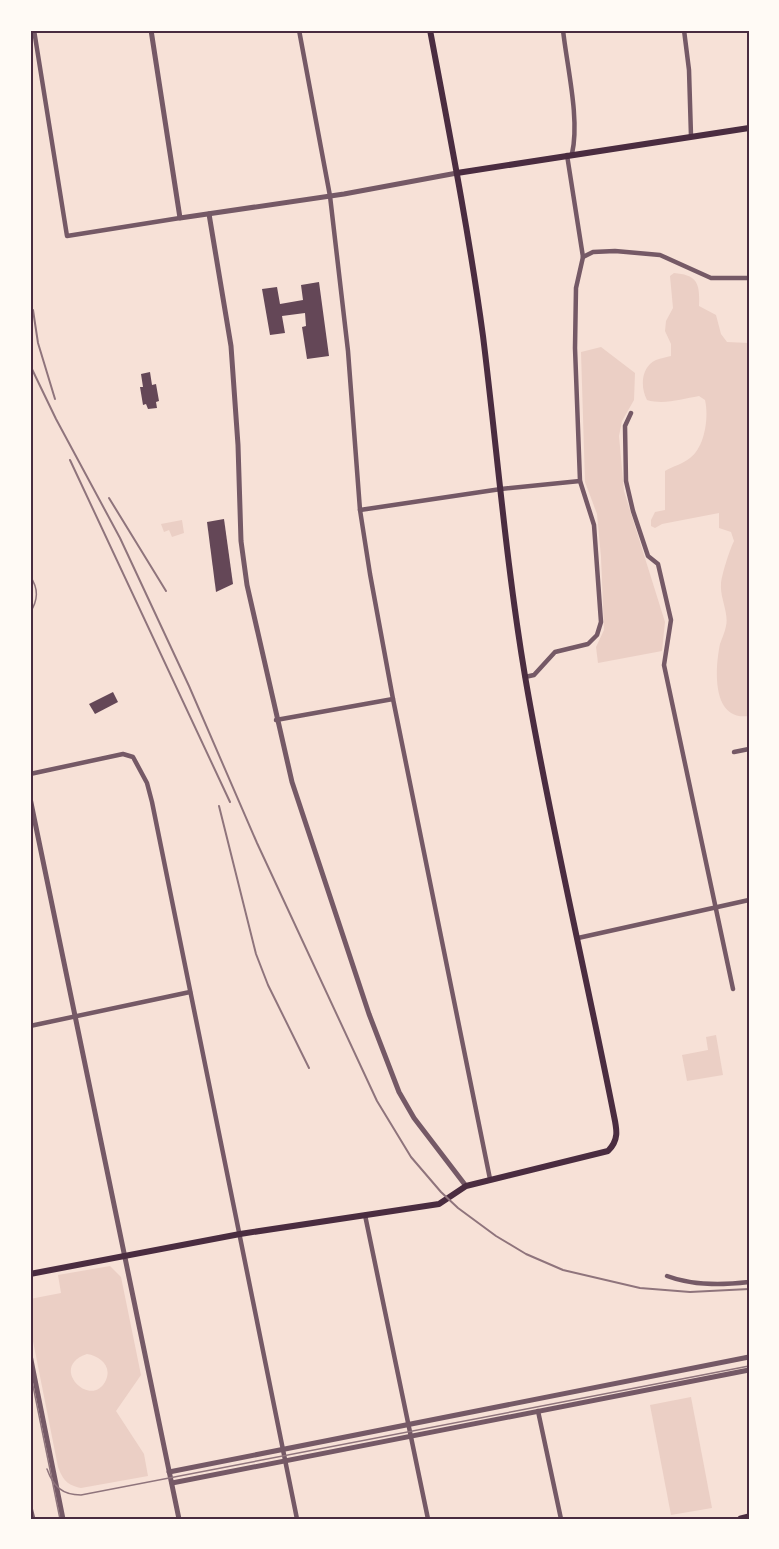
<svg xmlns="http://www.w3.org/2000/svg" width="779" height="1549" font-family="Inter,sans-serif">
<rect width="100%" height="100%" fill="#f7e1d7"/>
<g fill="#ebcfc5" fill-rule="evenodd">
<path d="M 674,273 C 698,275 700,284 699,306 L 716,315 L 721,334 L 727,342 L 749,343 L 749,716 C 711,721 715,668 720,644 C 722,638 725,632 726,626 C 729,613 720,598 721,585 C 721,576 730,549 734,541 L 731,532 L 719,528 L 719,513 L 662,524 L 655,528 L 651,526 L 651,520 L 655,512 L 665,510 L 665,471 C 673,466 683,464 690,458 C 705,447 709,417 705,400 L 699,396 C 682,399 664,405 647,400 C 640,387 641,367 656,360 C 661,358 667,357 671,356 L 671,344 L 665,331 L 666,321 L 673,308 L 670,276 Z"/>
<path d="M 601,347 L 635,373 L 634,400 L 622,421 L 619,436 L 624,491 L 665,622 L 662,651 L 598,663 L 596,647 L 604,630 L 601,557 L 597,514 L 585,482 L 581,352 Z"/>
<path d="M 182,520 L 184,533 L 172,537 L 169,530 L 164,532 L 161,524 Z"/>
<path d="M 716,1035 L 723,1075 L 687,1081 L 682,1055 L 708,1050 L 706,1037 Z"/>
<path d="M 110,1266 L 121,1277 L 141,1375 L 116,1411 L 144,1454 L 148,1476 L 81,1488 C 67,1485 63,1480 58,1467 L 30,1326 L 30,1299 L 61,1293 L 58,1275 ZM 87,1354 C 100,1356 112,1366 106,1380 C 92,1411 47,1367 87,1354 Z"/>
<path d="M 691,1397 L 712,1508 L 671,1515 L 650,1405 Z"/>
</g>
<g fill="#644757">
<path d="M 319,282 L 329,356 L 307,359 L 302,327 L 306,326 L 305,313 L 282,316 L 285,333 L 270,335 L 262,289 L 277,287 L 280,304 L 303,300 L 301,285 Z"/>
<path d="M 150,372 L 152,385 L 156,384 L 159,401 L 156,402 L 157,408 L 148,409 L 146,404 L 143,405 L 140,387 L 143,387 L 141,374 Z"/>
<path d="M 224,519 L 233,584 L 216,592 L 207,522 Z"/>
<path d="M 113,692 L 118,702 L 95,714 L 89,704 Z"/>
</g>
<g fill="none" stroke-linecap="round" stroke-linejoin="round">
<g stroke="#755966" stroke-width="4.5">
<path d="M 34,30 L 67,236 L 180,218"/>
<path d="M 299,30 L 330,196 L 348,351 L 360,510 L 370,574 L 393,699 L 490,1179"/>
<path d="M 563,30 C 567,67 580,119 572,154"/>
<path d="M 684,30 L 689,70 L 691,136"/>
<path d="M 583,257 L 593,252 L 615,251 L 660,255 L 711,278 L 749,278"/>
<path d="M 631,413 L 625,426 L 626,481 L 633,511 L 648,556 L 658,564 L 671,620 L 664,665 L 733,989"/>
<path d="M 360,510 L 501,489 L 580,481"/>
<path d="M 525,677 L 534,675 L 555,652 L 588,644 L 597,635 L 601,622 L 594,525 L 580,481 L 575,348 L 576,288 L 583,257 L 567,155"/>
<path d="M 276,720 L 393,699"/>
<path d="M 734,752 L 749,749"/>
<path d="M 30,774 L 123,754 L 133,757 L 147,783 L 152,802 L 297,1519"/>
<path d="M 578,938 L 749,900"/>
<path d="M 30,1026 L 190,992"/>
<path d="M 365,1215 L 428,1519"/>
<path d="M 667,1276 C 693,1286 722,1285 749,1282"/>
<path d="M 538,1411 L 561,1519"/>
</g>
<g stroke="#755966" stroke-width="5">
<path d="M 151,30 L 180,218 L 344,194 L 457,173"/>
<path d="M 209,214 L 231,346 L 238,445 L 241,541 L 247,585 L 292,782 L 369,1014 L 399,1092 L 414,1118 L 466,1186"/>
<path d="M 30,798 L 179,1519"/>
<path d="M 30,1355 L 63,1519"/>
<path d="M 169,1472 L 749,1357"/>
<path d="M 172,1483 L 749,1370"/>
<path d="M 30,1507 L 33,1519"/>
</g>
<g stroke="#4a2c40" stroke-width="6">
<path d="M 457,173 L 749,128"/>
<path d="M 30,1274 L 240,1234 L 439,1204 L 466,1186 L 608,1151 C 619,1140 617,1130 614,1116 C 585,969 550,823 525,676 C 506,563 497,449 483,336 C 469,233 449,131 430,30"/>
</g>
<path stroke="#4a2c40" stroke-width="7" d="M 741,1519 L 749,1517"/>
<g stroke="#8f747c" stroke-width="1.5">
<path d="M 30,576 C 39,589 38,600 30,613"/>
<path d="M 30,1371 L 60,1519"/>
<path d="M 47,1469 C 53,1486 62,1495 81,1495 L 749,1366"/>
</g>
<g stroke="#8f747c" stroke-width="2">
<path d="M 33,310 L 38,343 L 55,399"/>
<path d="M 30,365 L 56,419 L 120,538 L 189,686 L 257,843 L 377,1101 L 411,1157 L 441,1192 L 458,1208 L 496,1236 L 526,1254 L 563,1270 L 640,1288 L 690,1292 L 749,1289"/>
<path d="M 70,460 L 230,802"/>
<path d="M 109,498 L 166,591"/>
<path d="M 219,806 L 256,954 L 268,985 L 309,1068"/>
</g>
</g>
<rect width="779" height="1549" fill="none" stroke="#fffaf5" stroke-width="63"/>
<rect x="32" y="32" width="716" height="1486" fill="none" stroke="#4a2c40" stroke-width="2"/>
</svg>
